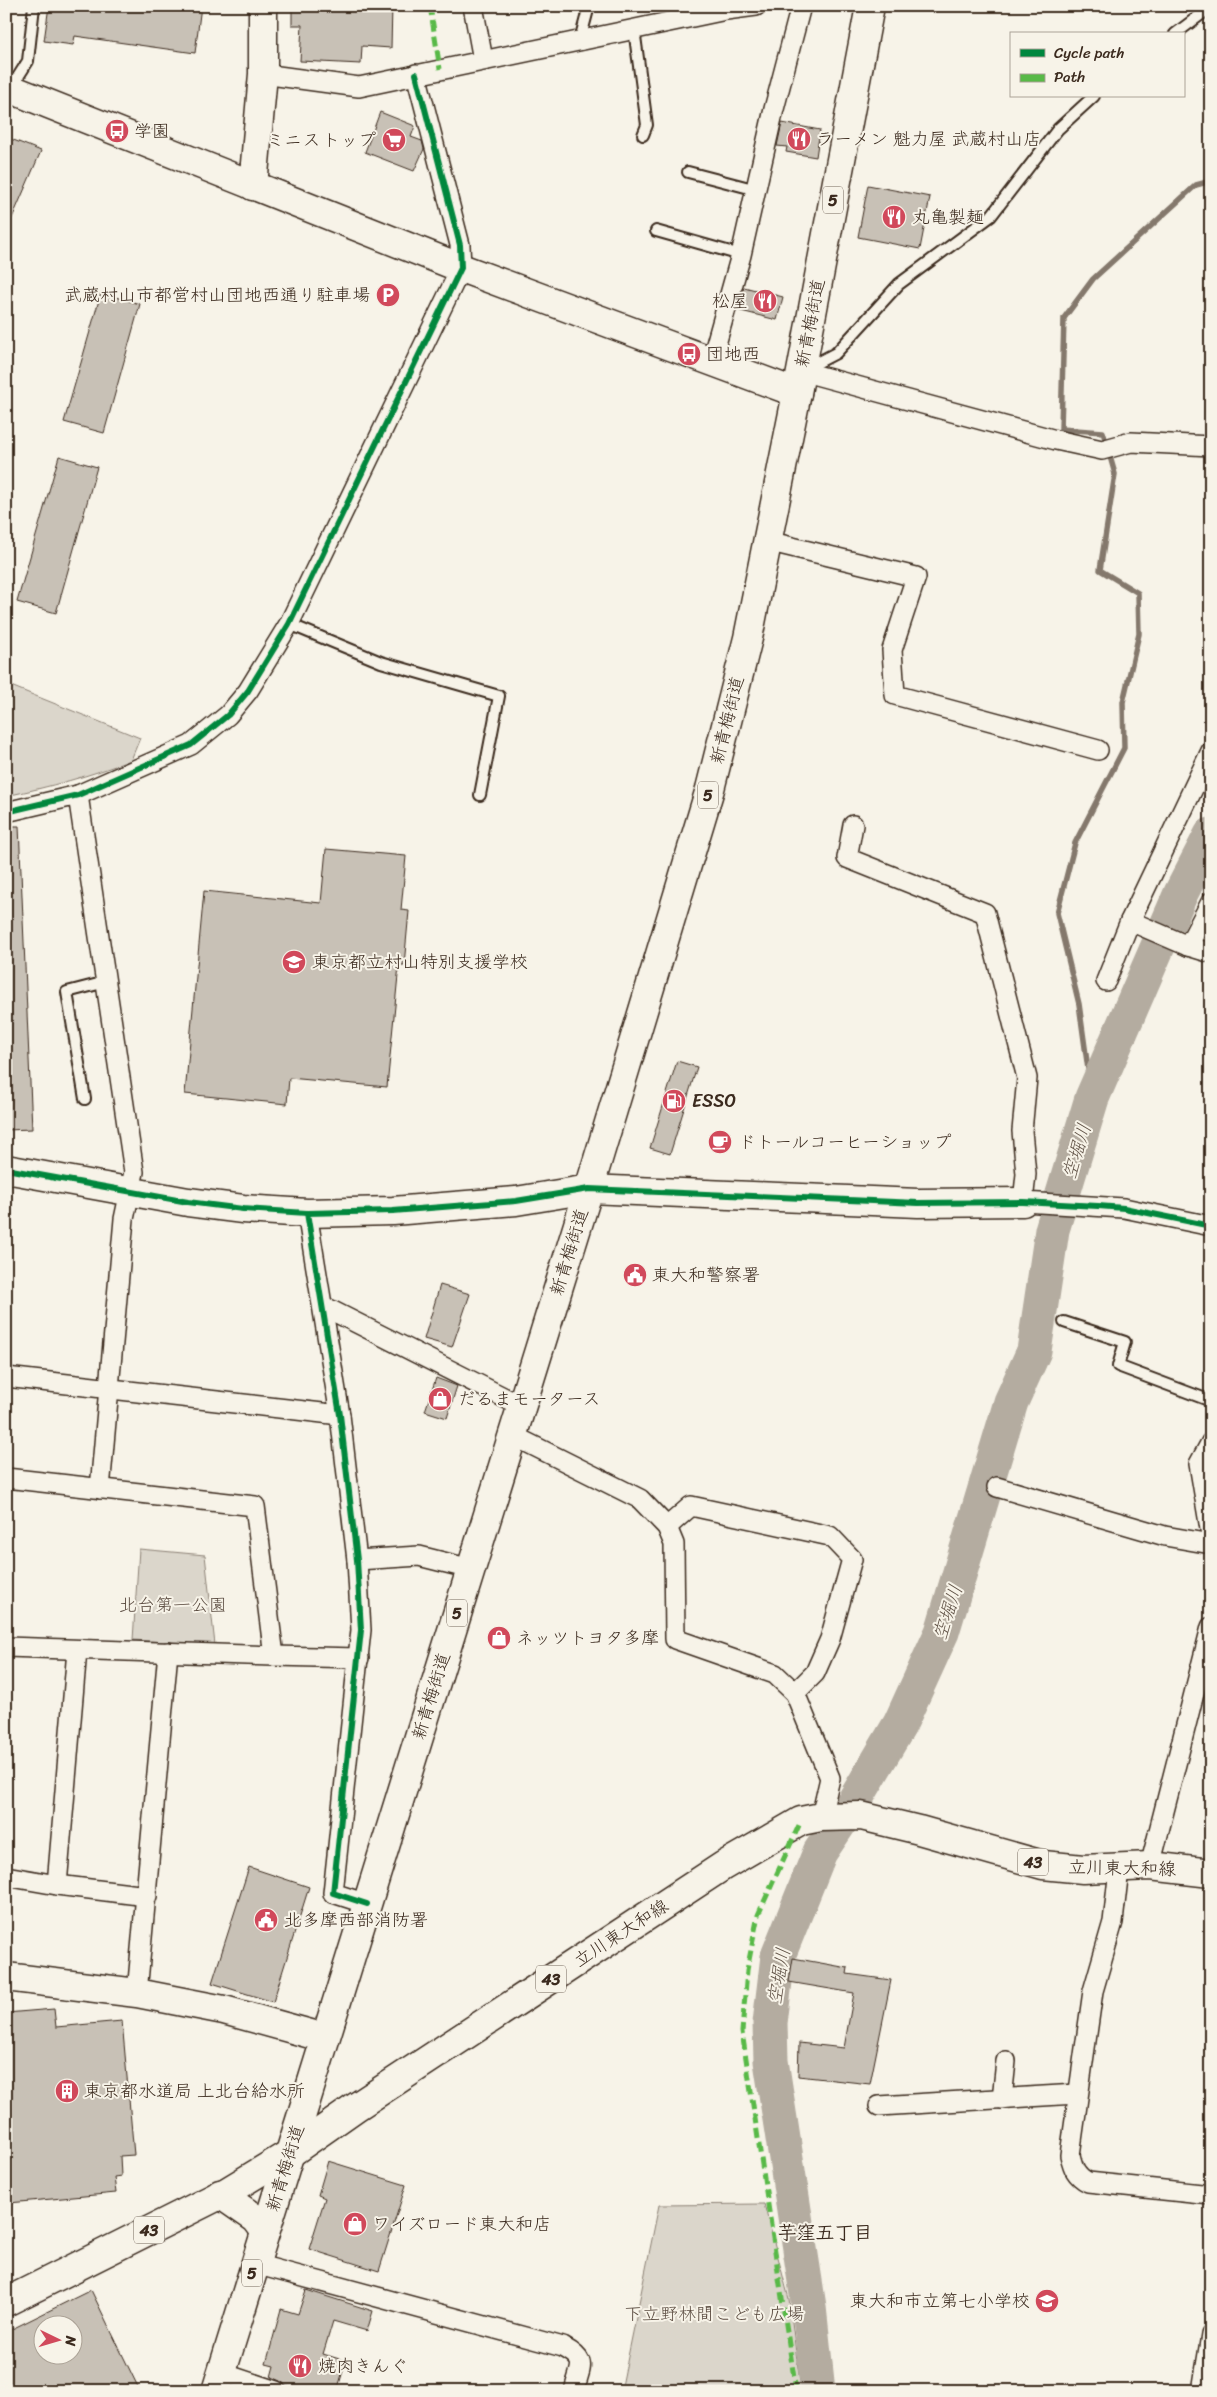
<svg xmlns="http://www.w3.org/2000/svg" width="1217" height="2397" font-family="Sriracha,'Klee One',sans-serif">
<rect width="100%" height="100%" fill="#f7f3e8"/>
<filter id="ink" filterUnits="userSpaceOnUse"><feTurbulence type="fractalNoise" baseFrequency=".02" numOctaves="2"/><feDisplacementMap in="SourceGraphic" scale="10" xChannelSelector="R" yChannelSelector="G"/><feConvolveMatrix kernelMatrix="1 2 1 2 8 2 1 2 1" color-interpolation-filters="sRGB"/></filter>
<g filter="url(#ink)">
<g fill="#dbd6cb" stroke="#8b8074">
<path d="M 6,684 L 140,738 L 131,760 C 90,776 49,787 6,796 Z"/>
<path d="M 139,1549 L 205,1555 L 215,1645 L 133,1640 Z"/>
<path d="M 764,2204 L 789,2299 L 801,2391 L 621,2391 L 659,2205 Z"/>
</g>
<g fill="none" stroke-linecap="round" stroke-linejoin="round">
<path stroke="#84786c" stroke-width="5.5" d="M 1092,1098 L 1079,1004 L 1057,913 L 1075,843 L 1124,748 L 1123,702 L 1139,634 L 1138,593 L 1100,570 L 1115,474 L 1103,432 L 1061,429 L 1064,318 L 1093,279 L 1196,185 L 1211,181"/>
<path stroke="#b4aca0" stroke-width="35" d="M 818,2391 L 809,2307 L 771,2061 L 770,2023 L 778,1956 L 820,1852 L 855,1800 L 900,1724 L 942,1632 L 1011,1402 L 1034,1351 L 1052,1230 L 1092,1098 L 1181,893 L 1211,835"/>
</g>
<g fill="#c8c1b6" stroke="#3b2a1e" fill-rule="evenodd">
<path d="M 49,6 L 201,6 L 195,53 L 75,36 L 73,45 L 44,41 Z"/>
<path d="M 292,6 L 392,6 L 391,48 L 362,46 L 361,64 L 300,61 L 302,25 L 292,25 Z"/>
<path d="M 380,112 L 415,126 L 411,137 L 422,141 L 424,149 L 414,171 L 365,152 Z"/>
<path d="M 782,123 L 820,130 L 816,157 L 786,152 L 787,147 L 777,146 Z"/>
<path d="M 6,137 L 41,151 L 6,232 Z"/>
<path d="M 868,185 L 930,197 L 920,249 L 858,237 Z"/>
<path d="M 744,287 L 783,297 L 777,320 L 737,310 Z"/>
<path d="M 101,293 L 140,304 L 104,433 L 64,422 Z"/>
<path d="M 59,456 L 97,467 L 56,613 L 17,602 Z"/>
<path d="M 6,826 L 19,826 L 32,1129 L 6,1130 Z"/>
<path d="M 326,849 L 406,856 L 401,910 L 409,911 L 404,965 L 399,965 L 387,1087 L 289,1078 L 287,1104 L 185,1094 L 204,891 L 321,903 Z"/>
<path d="M 677,1061 L 697,1067 L 670,1154 L 650,1148 Z"/>
<path d="M 440,1285 L 470,1294 L 452,1347 L 424,1339 Z"/>
<path d="M 436,1378 L 457,1386 L 447,1418 L 425,1411 Z"/>
<path d="M 249,1867 L 309,1887 L 273,2002 L 212,1983 Z"/>
<path d="M 793,1958 L 848,1968 L 847,1974 L 891,1980 L 870,2084 L 798,2076 L 799,2043 L 844,2048 L 854,1993 L 789,1982 Z"/>
<path d="M 54,2009 L 56,2027 L 122,2021 L 134,2155 L 120,2156 L 121,2176 L 114,2177 L 116,2193 L 9,2203 L 6,2184 L 6,2013 Z"/>
<path d="M 328,2161 L 406,2185 L 379,2271 L 309,2249 L 325,2198 L 318,2195 Z"/>
<path d="M 91,2290 L 140,2391 L 6,2391 L 6,2359 L 10,2330 ZM 42,2324 L 72,2324 L 72,2354 L 42,2354 Z"/>
<path d="M 306,2290 L 373,2311 L 367,2331 L 333,2321 L 323,2354 L 346,2361 L 337,2391 L 300,2391 L 286,2386 L 280,2381 L 271,2377 L 274,2366 L 266,2364 L 281,2309 L 298,2314 Z"/>
</g>
<g fill="none" stroke-linecap="round" stroke-linejoin="round">
<g stroke="#3b2a1e" stroke-width="14">
<g id="lane">
<path d="M 634,29 L 647,125 L 643,135"/>
<path d="M 1175,34 L 1211,7"/>
<path d="M 580,40 L 589,6"/>
<path d="M 11,88 L 28,61 L 34,6"/>
<path d="M 688,172 L 757,190"/>
<path d="M 656,231 L 741,255"/>
<path d="M 805,369 L 836,353 L 899,284 L 991,216 L 1058,129 L 1094,96"/>
<path d="M 289,624 L 381,662 L 499,696 L 480,795"/>
<path d="M 85,1099 L 67,992 L 106,982"/>
<path d="M 1064,1322 L 1125,1342 L 1118,1366 L 1211,1401"/>
</g>
</g>
<g stroke="#3b2a1e" stroke-width="22">
<g id="street">
<path d="M 473,6 L 483,60"/>
<path d="M 263,74 L 359,87 L 726,10 L 756,6"/>
<path d="M 711,362 L 741,255 L 774,109 L 801,6"/>
<path d="M 801,371 L 1056,440 L 1102,450 L 1131,442 L 1211,446"/>
<path d="M 767,541 L 916,577 L 892,650 L 895,695 L 1098,750"/>
<path d="M 78,795 L 134,1172 L 124,1219 L 100,1489"/>
<path d="M 6,812 L 78,795 L 191,745 L 228,715 L 248,691 L 289,624 L 461,268 L 460,245 L 416,74"/>
<path d="M 853,825 L 847,858 L 985,913 L 1027,1078 L 1022,1131 L 1026,1174 L 1023,1202 L 1124,1208 L 1211,1226"/>
<path d="M 1130,921 L 1188,946 L 1211,953"/>
<path d="M 1188,946 L 1211,902"/>
<path d="M 1106,981 L 1130,921 L 1211,751"/>
<path d="M 307,1213 L 340,1415 L 357,1560 L 361,1630 L 333,1893 L 367,1904"/>
<path d="M 323,1306 L 521,1406"/>
<path d="M 6,1377 L 340,1415"/>
<path d="M 512,1435 L 640,1499 L 667,1527 L 674,1544 L 675,1639 L 775,1674 L 795,1693 L 830,1778 L 821,1817"/>
<path d="M 1211,1442 L 1199,1464 L 1211,1535"/>
<path d="M 6,1478 L 255,1506 L 274,1656 L 6,1647"/>
<path d="M 997,1487 L 1165,1536 L 1211,1544"/>
<path d="M 667,1527 L 691,1506 L 830,1536 L 852,1559 L 830,1639 L 815,1673 L 795,1693"/>
<path d="M 357,1560 L 419,1556 L 471,1569"/>
<path d="M 274,1656 L 359,1658"/>
<path d="M 1150,1866 L 1211,1627"/>
<path d="M 1119,1869 L 1113,1922 L 1093,1991 L 1070,2155 C 1073,2168 1076,2176 1088,2182 L 1211,2195"/>
<path d="M 6,1876 L 57,1885 L 147,1896"/>
<path d="M 57,1885 L 77,1650"/>
<path d="M 137,1993 L 168,1652"/>
<path d="M 1002,2099 L 1006,2061"/>
<path d="M 879,2106 L 1077,2094"/>
<path d="M 255,2264 L 563,2347 C 589,2361 580,2366 574,2391"/>
<path d="M 222,2373 L 276,2391"/>
<path d="M 1202,2391 L 1211,2335"/>
</g>
</g>
<g stroke="#3b2a1e" stroke-width="31">
<g id="secondary">
<path d="M 6,87 L 461,268 L 797,393"/>
<path d="M 253,186 L 263,74 L 263,6"/>
<path d="M 6,1169 L 188,1202 L 243,1209 L 307,1213 L 393,1211 L 516,1201 L 589,1189 L 918,1203 L 1023,1202"/>
<path d="M 6,1977 L 137,1993 L 224,2010 L 325,2038"/>
</g>
</g>
<g stroke="#3b2a1e" stroke-width="31">
<g id="primary">
<path d="M 220,2194 L 256,2219 L 265,2231"/>
<path d="M 6,2302 L 228,2191 L 289,2154 L 356,2107 L 723,1866 L 801,1821 L 821,1817 L 861,1816 L 919,1830 L 1043,1865 L 1083,1869 L 1150,1866 L 1211,1873"/>
<path d="M 216,2391 L 589,1189 L 710,789 L 748,638 L 797,393 L 870,6"/>
</g>
</g>
<use href="#lane" stroke="#f7f3e8" stroke-width="10"/>
<use href="#street" stroke="#f7f3e8" stroke-width="19"/>
<use href="#secondary" stroke="#f7f3e8" stroke-width="28"/>
<use href="#primary" stroke="#f7f3e8" stroke-width="28"/>
<g stroke="#58b947" stroke-width="5" stroke-dasharray="10 5" stroke-linecap="butt">
<path d="M 430,6 L 440,69"/>
<path d="M 796,2391 L 742,2032 L 747,1970 L 758,1915 L 801,1821"/>
</g>
<g stroke="#f7f3e8" stroke-width="9">
<g id="cycleway">
<path d="M 6,812 L 78,795 L 191,745 L 228,715 L 248,691 L 289,624 L 461,268 L 460,245 L 416,74"/>
<path d="M 6,1169 L 188,1202 L 243,1209 L 307,1213 L 393,1211 L 516,1201 L 589,1189 L 918,1203 L 1023,1202 L 1098,1206 L 1124,1208 L 1211,1226"/>
<path d="M 307,1213 L 340,1415 L 357,1560 L 361,1630 L 333,1893 L 367,1904"/>
</g>
</g>
<use href="#cycleway" stroke="#00873e" stroke-width="6"/>
</g>
</g>
<defs>
<g id="bus-disc" transform="scale(1.25)"><circle r="9.5" fill="#d1495b" stroke="#f7f3e8"/><path d="M-5-6H5V4H4V6H2V4H-2V6H-4V4H-5ZM-3.5-4V0h7V-4ZM-3.5 1.2v1.5H-2V1.2ZM2 1.2v1.5H3.5V1.2Z" fill="#fff"/></g>
<g id="restaurant-disc" transform="scale(1.25)"><circle r="9.5" fill="#d1495b" stroke="#f7f3e8"/><path d="M-5-6h1v4h1v-4h1v4h1v-4h1v5L-1.5 .5V6h-2V.5L-5-1ZM5-6V6H3V1.5H1.5Q1.5-4 5-6Z" fill="#fff"/></g>
<g id="supermarket-disc" transform="scale(1.25)"><circle r="9.5" fill="#d1495b" stroke="#f7f3e8"/><path d="M-6-5.5h2.5l.6 2H6L4.5 2H-2.5L-4.4-4H-6ZM-1.5 3.2a1.3 1.3 0 1 0 .1 0ZM3 3.2a1.3 1.3 0 1 0 .1 0Z" fill="#fff"/></g>
<g id="parking-disc" transform="scale(1.25)"><circle r="9.5" fill="#d1495b" stroke="#f7f3e8"/><path d="M-3.5-5.5H1a3.5 3.5 0 0 1 0 7H-1V5.5H-3.5ZM-1-3.4V-.6H.8a1.4 1.4 0 0 0 0-2.8Z" fill="#fff"/></g>
<g id="school-disc" transform="scale(1.25)"><circle r="9.5" fill="#d1495b" stroke="#f7f3e8"/><path d="M0-5L7-2L0 1L-7-2ZM-4 1L0 2.5L4 1V4Q0 6-4 4Z" fill="#fff"/></g>
<g id="fuel-disc" transform="scale(1.25)"><circle r="9.5" fill="#d1495b" stroke="#f7f3e8"/><path d="M-5.5-6h7V0h2V4h1.3V-2.5L3-4.5l.8-.8L6-3V5H2.5V1h-1V6h-7ZM-4.2-4.7v3.2H.2V-4.7Z" fill="#fff"/></g>
<g id="cafe-disc" transform="scale(1.25)"><circle r="9.5" fill="#d1495b" stroke="#f7f3e8"/><path d="M-5.5-4.5H6V0H3Q3 3.5 0 3.5H-2.5Q-5.5 3.5-5.5 0ZM3-3.2v2h1.7v-2ZM-6 4.5H4V6H-6Z" fill="#fff"/></g>
<g id="civic-disc" transform="scale(1.25)"><circle r="9.5" fill="#d1495b" stroke="#f7f3e8"/><path d="M-.6-6.5H3V-4.5H.6V-3L4-1V1h2V6H-6V1h2V-1L-.6-3ZM-1.2 2.5V6h2.4V2.5Z" fill="#fff"/></g>
<g id="shop-disc" transform="scale(1.25)"><circle r="9.5" fill="#d1495b" stroke="#f7f3e8"/><path d="M-5-2.5h2.3a2.7 3.5 0 0 1 5.4 0H5L5.5 6h-11ZM-1.5-2.5h3a1.5 2.3 0 0 0-3 0Z" fill="#fff"/></g>
<g id="building-disc" transform="scale(1.25)"><circle r="9.5" fill="#d1495b" stroke="#f7f3e8"/><path d="M-4-6H4V6H1V3H-1V6H-4ZM-2.5-4.3h1.7v1.8h-1.7ZM.8-4.3h1.7v1.8H.8ZM-2.5-1h1.7V.8h-1.7ZM.8-1h1.7V.8H.8Z" fill="#fff"/></g>
</defs>
<g fill-rule="evenodd">
<use href="#bus-disc" x="117" y="131"/>
<use href="#restaurant-disc" x="799" y="139"/>
<use href="#supermarket-disc" x="394" y="140"/>
<use href="#restaurant-disc" x="894" y="217"/>
<use href="#parking-disc" x="388" y="295"/>
<use href="#restaurant-disc" x="765" y="301"/>
<use href="#bus-disc" x="689" y="354"/>
<use href="#school-disc" x="294" y="962"/>
<use href="#fuel-disc" x="674" y="1101"/>
<use href="#cafe-disc" x="720" y="1142"/>
<use href="#civic-disc" x="635" y="1275"/>
<use href="#shop-disc" x="440" y="1399"/>
<use href="#shop-disc" x="499" y="1638"/>
<use href="#civic-disc" x="266" y="1920"/>
<use href="#building-disc" x="67" y="2091"/>
<use href="#shop-disc" x="355" y="2224"/>
<use href="#school-disc" x="1047" y="2301"/>
<use href="#restaurant-disc" x="300" y="2366"/>
</g>
<g text-anchor="middle" stroke-width="4" stroke-linejoin="round" paint-order="stroke">
<g fill="#f7f3e8" stroke="#73665b" stroke-width="1">
<rect x="823" y="186.5" width="20" height="27" rx="4"/>
<rect x="698" y="781.5" width="20" height="27" rx="4"/>
<rect x="447" y="1599.5" width="20" height="27" rx="4"/>
<rect x="1018" y="1848.5" width="30" height="27" rx="4"/>
<rect x="536" y="1965.5" width="30" height="27" rx="4"/>
<rect x="134" y="2216.5" width="30" height="27" rx="4"/>
<rect x="242" y="2259.5" width="20" height="27" rx="4"/>
</g>
<g font-size="16" font-weight="bold" fill="#3b2a1e">
<text x="833" y="206">5</text>
<text x="708" y="801">5</text>
<text x="457" y="1619">5</text>
<text x="1033" y="1868">43</text>
<text x="551" y="1985">43</text>
<text x="149" y="2236">43</text>
<text x="252" y="2279">5</text>
</g>
<g font-size="18" fill="#3b2a1e" stroke="#f7f3e8" text-anchor="start">
<text x="134" y="137">学園</text>
<text x="816" y="145">ラーメン 魁力屋 武蔵村山店</text>
<text x="376" y="146" text-anchor="end">ミニストップ</text>
<text x="912" y="223">丸亀製麺</text>
<text x="370" y="301" text-anchor="end">武蔵村山市都営村山団地西通り駐車場</text>
<text x="748" y="307" text-anchor="end">松屋</text>
<text x="706" y="360">団地西</text>
<text x="312" y="968">東京都立村山特別支援学校</text>
<text x="692" y="1107">ESSO</text>
<text x="738" y="1148">ドトールコーヒーショップ</text>
<text x="652" y="1281">東大和警察署</text>
<text x="458" y="1405">だるまモータース</text>
<text x="516" y="1644">ネッツトヨタ多摩</text>
<text x="284" y="1926">北多摩西部消防署</text>
<text x="84" y="2097">東京都水道局 上北台給水所</text>
<text x="372" y="2230">ワイズロード東大和店</text>
<text x="1030" y="2307" text-anchor="end">東大和市立第七小学校</text>
<text x="318" y="2372">焼肉きんぐ</text>
</g>
<g font-size="18" fill="#3b2a1e" stroke="#f7f3e8">
<text transform="translate(810 323) rotate(-79)" y="6">新青梅街道</text>
<text transform="translate(727 720) rotate(-76)" y="6">新青梅街道</text>
<text transform="translate(569 1252) rotate(-73)" y="6">新青梅街道</text>
<text transform="translate(431 1696) rotate(-73)" y="6">新青梅街道</text>
<text transform="translate(1122 1868) rotate(1)" y="6">立川東大和線</text>
<text transform="translate(621 1933) rotate(-33)" y="6">立川東大和線</text>
<text transform="translate(285 2168) rotate(-73)" y="6">新青梅街道</text>
</g>
<g font-size="18" fill="#5b4c41" stroke="#f7f3e8">
<text x="173" y="1611">北台第一公園</text>
<text x="714" y="2320">下立野林間こども広場</text>
</g>
<g font-size="19" font-style="italic" fill="#5f5145" stroke="#f7f3e8">
<text transform="translate(1076 1151) rotate(-73)" y="7">空堀川</text>
<text transform="translate(947 1612) rotate(-72)" y="7">空堀川</text>
<text transform="translate(778 1976) rotate(-80)" y="7">空堀川</text>
</g>
<g font-size="19" font-weight="bold" fill="#3b2a1e" stroke="#f7f3e8">
<text x="825" y="2239">芋窪五丁目</text>
</g>
</g>
<rect width="1217" height="2397" fill="none" stroke="#f7f3e8" stroke-width="25"/>
<rect x="12" y="12" width="1192" height="2372" fill="none" stroke="#3b2a1e" stroke-width="2" filter="url(#ink)"/>
<rect x="1010" y="32" width="175" height="65" fill="#f7f3e8" stroke="#aca397"/>
<rect x="1020" y="49" width="25" height="8" fill="#00873e" stroke="#aca397"/>
<text x="1054" y="58" font-size="15" fill="#3b2a1e">Cycle path</text>
<rect x="1020" y="74" width="25" height="8" fill="#58b947" stroke="#aca397"/>
<text x="1054" y="82" font-size="15" fill="#3b2a1e">Path</text>
<g transform="translate(58 2340) rotate(95)"><circle r="24" fill="#f7f3e8" stroke="#aca397"/>
<path d="M0-4L9 19L0 12L-9 19Z" fill="#d1495b"/>
<text y="-8" font-size="14" font-weight="bold" text-anchor="middle" fill="#3b2a1e">N</text>
</g>
</svg>
